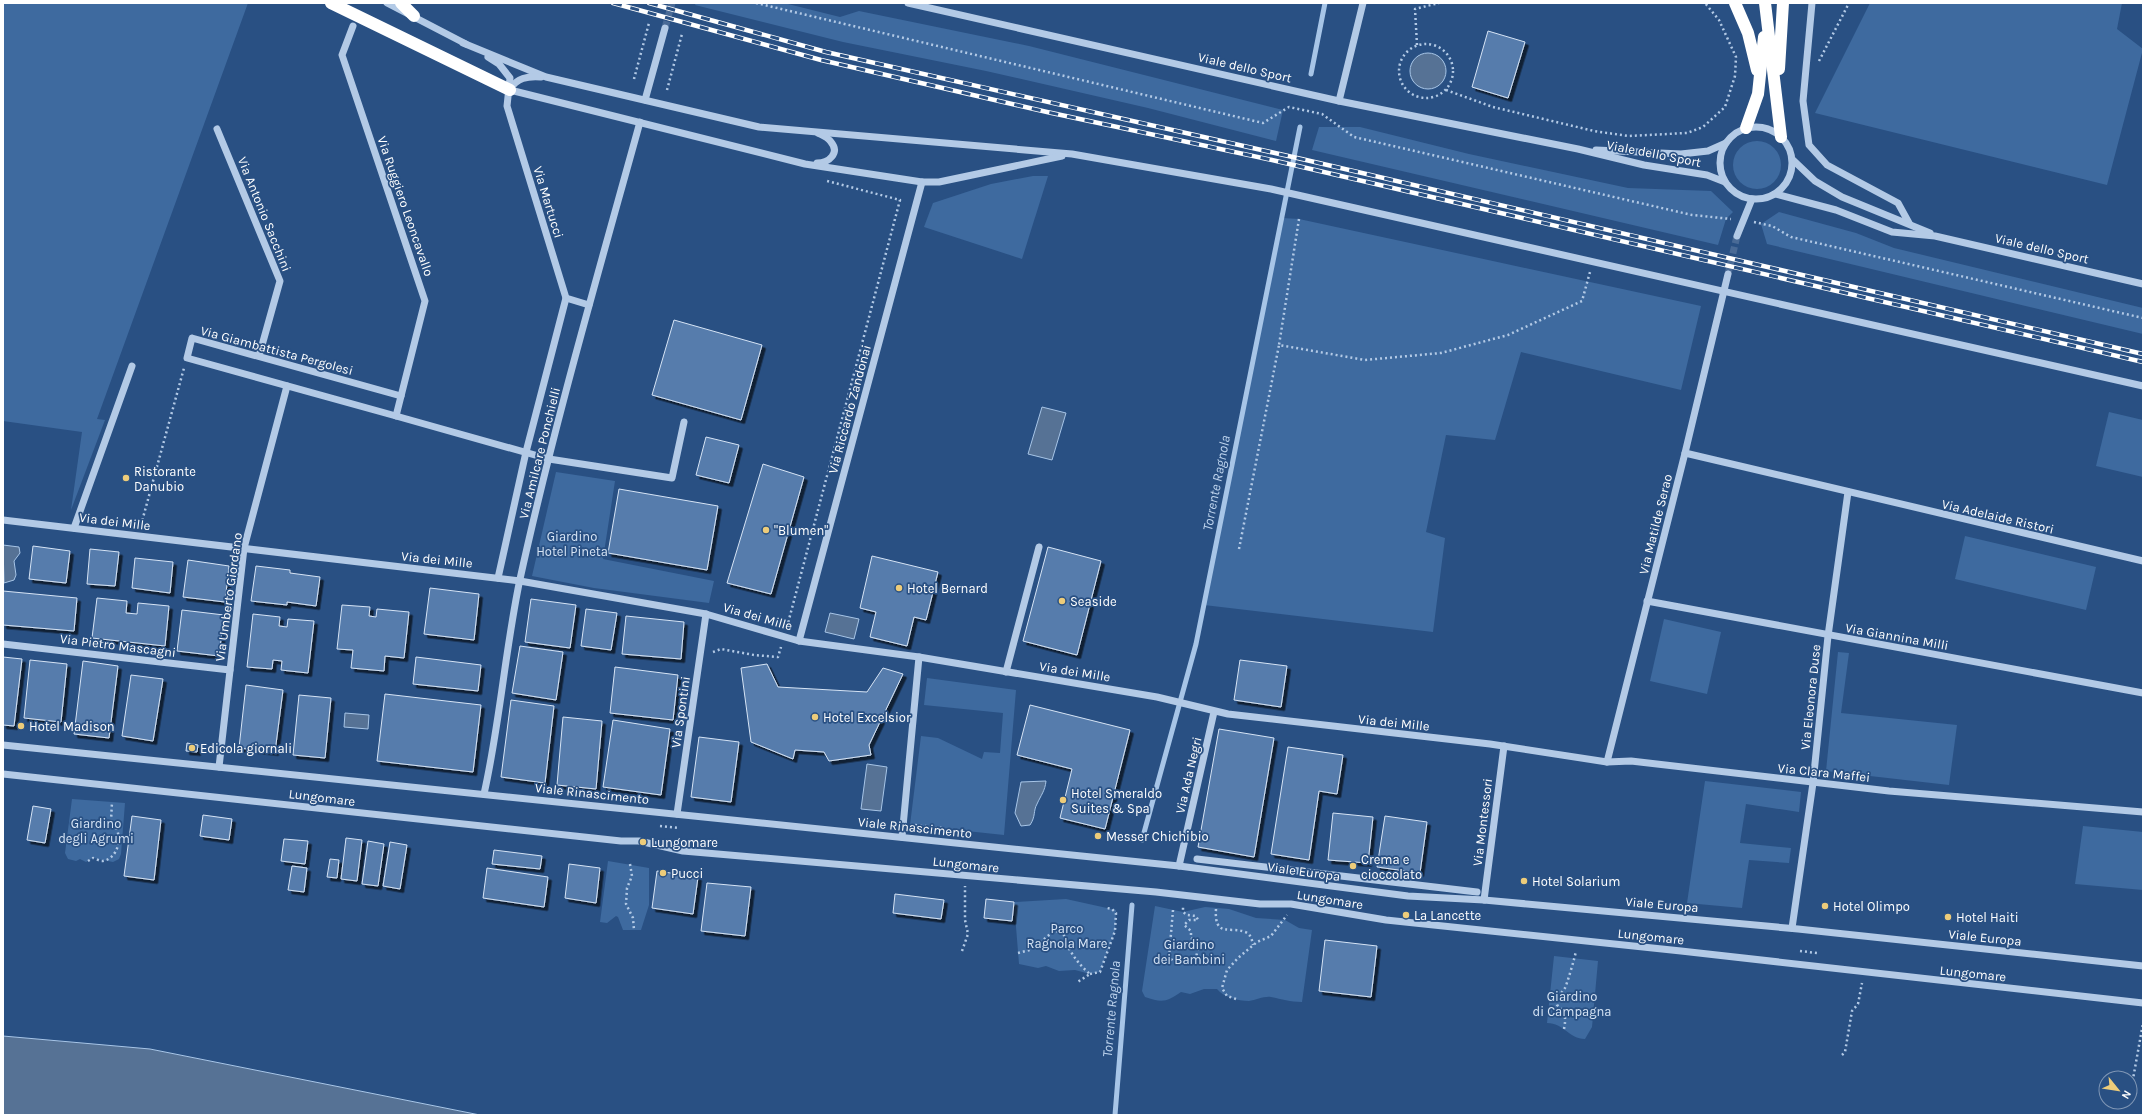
<svg xmlns="http://www.w3.org/2000/svg" width="2146" height="1118" font-family="Karla,sans-serif">
<defs>
<filter id="shadow"><feDropShadow dx="3.5" dy="3.5" stdDeviation="0" flood-color="#0009"/></filter>
</defs>
<rect width="100%" height="100%" fill="#295083"/>
<g fill="#3e6a9f">
<path d="M 3,3 L 248,3 L 97,419 L 105,420 L 71,510 L 82,432 L 3,421 Z"/>
<path d="M 696,3 L 784,3 L 840,17 L 859,11 L 1029,46 L 1283,110 L 1276,141 L 1148,108 L 986,71 L 843,42 L 695,5 Z"/>
<path d="M 1870,3 L 2122,3 L 2117,29 L 2143,49 L 2107,185 L 1815,113 Z"/>
<path d="M 1319,127 L 1360,127 L 1469,154 L 1628,188 L 1711,191 L 1733,212 L 1726,219 L 1718,245 L 1312,150 Z"/>
<circle cx="1757" cy="165" r="24"/>
<path d="M 1033,176 L 1048,176 L 1022,259 L 924,227 L 933,203 L 991,184 Z"/>
<path d="M 1779,212 L 1856,233 L 1894,248 L 2143,308 L 2143,334 L 1767,244 L 1761,224 Z"/>
<path d="M 1282,218 L 1299,219 L 1701,306 L 1681,390 L 1521,352 L 1495,440 L 1446,435 L 1426,532 L 1445,538 L 1433,632 L 1204,605 Z"/>
<path d="M 2109,412 L 2143,420 L 2143,477 L 2096,466 Z"/>
<path d="M 556,472 L 615,481 L 603,559 L 714,581 L 709,603 L 594,588 L 532,576 Z"/>
<path d="M 1965,536 L 2096,567 L 2086,610 L 1955,579 Z"/>
<path d="M 1664,619 L 1721,632 L 1707,694 L 1650,681 Z"/>
<path d="M 1838,652 L 1849,653 L 1841,713 L 1957,725 L 1949,785 L 1826,771 Z"/>
<path d="M 927,678 L 1016,690 L 1004,835 L 910,825 L 921,736 L 938,738 L 982,759 L 984,752 L 1000,753 L 1003,713 L 924,705 Z"/>
<path d="M 1705,781 L 1801,792 L 1799,812 L 1746,804 L 1740,843 L 1791,848 L 1789,863 L 1749,860 L 1742,908 L 1687,903 Z"/>
<path d="M 72,799 L 125,803 L 121,854 L 119,859 L 113,862 L 93,858 L 86,862 L 80,859 L 76,861 L 68,859 L 65,853 Z"/>
<path d="M 2083,826 L 2143,832 L 2143,890 L 2075,884 Z"/>
<path d="M 608,861 L 649,868 L 649,905 L 641,930 L 623,930 L 618,917 L 616,916 L 607,923 L 600,922 Z"/>
<path d="M 1066,899 L 1116,910 L 1115,931 L 1100,972 L 1090,974 L 1075,970 L 1059,971 L 1046,966 L 1038,968 L 1019,964 L 1014,902 Z"/>
<path d="M 1155,906 L 1183,912 L 1205,907 L 1229,909 L 1256,918 L 1285,920 L 1299,928 L 1312,930 L 1302,1002 C 1290,1002 1282,999 1271,997 C 1264,996 1256,1000 1249,1001 C 1238,1001 1223,997 1217,989 L 1204,989 L 1190,994 L 1181,992 C 1167,1002 1162,1003 1145,997 L 1142,991 Z"/>
<path d="M 1554,956 L 1598,961 L 1592,1027 L 1585,1039 C 1569,1039 1564,1023 1547,1023 Z"/>
</g>
<g fill="#567295" stroke="#a7c5e7">
<circle cx="1428" cy="71" r="18"/>
<path d="M 1042,407 L 1066,413 L 1052,460 L 1028,454 Z"/>
<path d="M 3,545 L 19,547 L 20,553 L 14,561 L 16,575 L 14,580 L 4,583 Z"/>
<path d="M 830,613 L 859,619 L 854,639 L 825,632 Z"/>
<path d="M 345,713 L 369,715 L 368,729 L 344,727 Z"/>
<path d="M 867,764 L 887,767 L 881,811 L 861,809 Z"/>
<path d="M 1046,781 C 1045,791 1041,795 1037,804 C 1033,811 1036,816 1030,825 L 1021,826 L 1015,813 L 1021,782 Z"/>
<path d="M 3,1036 L 150,1049 L 480,1115 L 3,1115 Z"/>
</g>
<g fill="none" stroke-linecap="round" stroke-linejoin="round">
<g stroke="#a7c5e7" stroke-width="5">
<path d="M 1311,74 L 1325,3"/>
<path d="M 1142,840 L 1196,644 L 1300,127"/>
<path d="M 1115,1115 L 1132,905"/>
</g>
</g>
<g fill="#567cac" stroke="#d6e4f5" filter="url(#shadow)">
<path d="M 1488,31 L 1525,42 L 1508,98 L 1472,87 Z"/>
<path d="M 674,320 L 762,345 L 741,420 L 652,395 Z"/>
<path d="M 706,437 L 739,445 L 729,483 L 696,475 Z"/>
<path d="M 763,464 L 804,477 L 771,594 L 727,583 Z"/>
<path d="M 619,489 L 718,506 L 707,570 L 608,553 Z"/>
<path d="M 33,546 L 70,551 L 66,583 L 29,579 Z"/>
<path d="M 1048,547 L 1101,561 L 1077,655 L 1023,641 Z"/>
<path d="M 90,549 L 119,552 L 115,586 L 87,584 Z"/>
<path d="M 872,556 L 938,572 L 926,620 L 914,617 L 907,646 L 870,637 L 876,612 L 860,608 Z"/>
<path d="M 135,558 L 173,562 L 170,593 L 132,588 Z"/>
<path d="M 188,560 L 229,566 L 225,602 L 183,597 Z"/>
<path d="M 256,566 L 290,570 L 290,573 L 320,577 L 316,606 L 287,602 L 287,605 L 251,601 Z"/>
<path d="M 430,588 L 479,594 L 474,640 L 424,634 Z"/>
<path d="M 3,591 L 77,598 L 74,631 L 3,625 Z"/>
<path d="M 97,598 L 127,601 L 126,613 L 137,614 L 138,603 L 169,606 L 165,646 L 92,638 Z"/>
<path d="M 531,599 L 576,605 L 570,648 L 525,642 Z"/>
<path d="M 342,605 L 370,607 L 369,616 L 376,617 L 377,609 L 409,612 L 404,658 L 385,656 L 384,671 L 351,668 L 353,650 L 337,649 Z"/>
<path d="M 586,609 L 617,613 L 611,650 L 581,646 Z"/>
<path d="M 182,610 L 224,615 L 219,656 L 177,651 Z"/>
<path d="M 253,614 L 280,617 L 279,626 L 287,627 L 288,619 L 314,621 L 308,673 L 281,670 L 282,661 L 273,660 L 272,669 L 247,667 Z"/>
<path d="M 626,616 L 684,622 L 681,659 L 622,654 Z"/>
<path d="M 520,646 L 563,652 L 556,700 L 512,693 Z"/>
<path d="M 3,657 L 22,659 L 14,726 L 3,725 Z"/>
<path d="M 416,657 L 481,665 L 478,691 L 413,684 Z"/>
<path d="M 30,660 L 67,664 L 61,722 L 24,718 Z"/>
<path d="M 1240,660 L 1287,666 L 1281,707 L 1234,700 Z"/>
<path d="M 83,661 L 118,666 L 109,738 L 74,734 Z"/>
<path d="M 767,664 L 778,687 L 867,692 L 883,668 L 903,674 L 869,745 L 871,755 L 829,761 L 824,752 L 795,750 L 793,759 L 751,742 L 741,668 Z"/>
<path d="M 615,667 L 678,675 L 673,720 L 610,713 Z"/>
<path d="M 131,675 L 163,679 L 153,741 L 122,736 Z"/>
<path d="M 246,685 L 283,690 L 275,752 L 239,748 Z"/>
<path d="M 385,694 L 481,705 L 473,772 L 377,761 Z"/>
<path d="M 299,695 L 331,698 L 325,758 L 293,755 Z"/>
<path d="M 511,700 L 554,706 L 545,783 L 501,777 Z"/>
<path d="M 1030,705 L 1130,730 L 1105,829 L 1060,818 L 1072,769 L 1017,755 Z"/>
<path d="M 563,717 L 602,721 L 596,789 L 557,785 Z"/>
<path d="M 613,720 L 670,729 L 661,795 L 603,787 Z"/>
<path d="M 1219,729 L 1274,738 L 1254,857 L 1198,847 Z"/>
<path d="M 699,737 L 739,742 L 731,802 L 691,797 Z"/>
<path d="M 187,743 L 198,745 L 197,752 L 186,751 Z"/>
<path d="M 1288,747 L 1343,755 L 1337,794 L 1319,791 L 1309,860 L 1271,854 Z"/>
<path d="M 33,806 L 51,809 L 45,843 L 27,840 Z"/>
<path d="M 1333,813 L 1373,817 L 1368,863 L 1328,860 Z"/>
<path d="M 203,815 L 232,819 L 229,840 L 200,836 Z"/>
<path d="M 132,816 L 161,820 L 154,880 L 124,876 Z"/>
<path d="M 1385,816 L 1427,822 L 1420,873 L 1377,867 Z"/>
<path d="M 346,838 L 362,840 L 357,881 L 341,879 Z"/>
<path d="M 284,839 L 308,841 L 305,864 L 281,861 Z"/>
<path d="M 368,841 L 384,844 L 378,886 L 362,884 Z"/>
<path d="M 390,842 L 407,845 L 400,889 L 383,886 Z"/>
<path d="M 494,850 L 542,856 L 540,869 L 492,864 Z"/>
<path d="M 330,859 L 339,860 L 337,878 L 327,877 Z"/>
<path d="M 569,864 L 600,868 L 596,903 L 565,898 Z"/>
<path d="M 292,866 L 307,868 L 304,892 L 288,890 Z"/>
<path d="M 487,868 L 548,877 L 544,907 L 483,898 Z"/>
<path d="M 657,871 L 698,877 L 693,914 L 652,908 Z"/>
<path d="M 707,883 L 751,887 L 745,936 L 701,931 Z"/>
<path d="M 895,894 L 944,900 L 941,919 L 893,913 Z"/>
<path d="M 986,899 L 1014,902 L 1012,921 L 984,918 Z"/>
<path d="M 1325,940 L 1377,946 L 1371,997 L 1319,991 Z"/>
</g>
<g fill="none" stroke-linecap="round" stroke-linejoin="round">
<g stroke="#496a96" stroke-width="7" stroke-dasharray="7 3.5" stroke-linecap="butt">
<path d="M 665,28 L 672,3"/>
<path d="M 1728,274 L 1737,236"/>
</g>
<g stroke="#b3cae6" stroke-width="2.5" stroke-dasharray="2 3" stroke-linecap="butt">
<path d="M 756,3 L 1263,123 L 1289,107 L 1322,114 L 1354,137 L 1692,215 L 1731,219"/>
<circle cx="1426" cy="71" r="27"/>
<path d="M 1417,45 L 1415,9 L 1439,3"/>
<path d="M 1819,61 L 1849,3"/>
<path d="M 634,79 L 649,23"/>
<path d="M 667,90 L 682,34"/>
<path d="M 1446,90 L 1493,107 L 1594,131 L 1628,136 L 1687,133 L 1703,127 L 1725,107 L 1735,76 L 1736,57 L 1719,20 L 1705,3"/>
<path d="M 1299,219 L 1279,345 L 1365,360 L 1441,353 L 1508,335 L 1582,301 L 1590,272"/>
<path d="M 1754,222 L 1772,226 L 1791,237 L 2143,318"/>
<path d="M 141,525 L 184,368"/>
<path d="M 1239,549 L 1279,345"/>
<path d="M 787,627 L 900,200 L 827,181"/>
<path d="M 713,652 L 721,649 L 754,655 L 778,657 L 781,647"/>
<path d="M 915,825 L 942,828"/>
<path d="M 660,826 L 679,828"/>
<path d="M 88,861 L 93,858 C 95,858 99,861 102,861 C 120,859 124,832 111,821 L 112,802"/>
<path d="M 630,864 L 632,876 L 627,888 L 626,904 L 633,918 L 634,930"/>
<path d="M 1216,909 C 1214,938 1230,926 1245,932 C 1251,934 1252,940 1253,945"/>
<path d="M 1173,910 L 1169,957 L 1174,962 L 1189,962 L 1196,958 L 1199,943 L 1191,938 L 1191,931 L 1184,925 L 1189,920 L 1198,920 L 1196,916 L 1187,915 L 1183,912 L 1183,906"/>
<path d="M 962,951 L 968,934 L 965,920 L 965,886"/>
<path d="M 1800,951 L 1817,953"/>
<path d="M 1018,953 L 1030,950 L 1053,932 L 1063,931 C 1066,948 1077,963 1090,974 L 1076,983"/>
<path d="M 1090,974 L 1100,972 L 1115,931 L 1116,913 L 1112,909 L 1107,908"/>
<path d="M 1236,999 L 1227,996 L 1222,988 L 1227,970 L 1238,958 L 1257,942 L 1271,936 L 1287,915"/>
<path d="M 1564,1029 C 1566,1019 1566,1012 1557,1005 C 1557,997 1560,995 1565,988 C 1567,984 1575,957 1576,951"/>
<path d="M 1842,1055 L 1845,1052 L 1852,1011 L 1858,1004 L 1862,983"/>
<path d="M 2130,1096 L 2143,1023"/>
</g>
<g stroke="#b3cae6" stroke-width="7">
<path d="M 387,3 L 466,44"/>
<path d="M 908,3 L 1339,101 L 1578,149 L 1644,165 L 1707,175 L 1725,182"/>
<path d="M 1812,3 L 1803,101 L 1809,145 L 1827,165 L 1898,203 L 1909,223"/>
<path d="M 353,26 L 342,55 L 425,301 L 396,416 L 549,459 L 672,478 L 684,422"/>
<path d="M 463,43 L 546,77 L 759,127 L 1072,154 L 1271,189 L 2143,386"/>
<path d="M 488,57 L 499,64 L 510,78 L 507,106 L 566,298 L 589,305"/>
<path d="M 510,89 C 517,78 527,76 541,77"/>
<path d="M 510,90 L 805,164 L 922,182 L 939,182 L 1062,156"/>
<path d="M 645,100 L 665,28"/>
<path d="M 1339,101 L 1363,3"/>
<circle cx="1756" cy="163" r="36"/>
<path d="M 217,129 L 280,281 L 259,356"/>
<path d="M 1596,150 L 1681,154 L 1708,151 L 1726,143"/>
<path d="M 1793,160 L 1815,181 L 1842,197 L 1930,233"/>
<path d="M 817,163 C 829,163 840,153 831,142 C 828,137 822,135 818,133"/>
<path d="M 1776,194 L 1836,210 L 1892,232 L 1935,236 L 2143,284"/>
<path d="M 1737,236 L 1752,199"/>
<path d="M 396,416 L 187,358 L 192,338 L 401,396"/>
<path d="M 1685,453 L 2143,561"/>
<path d="M 3,520 L 520,581 L 706,614 L 799,641 L 919,657 L 1157,697 L 1228,714 L 1490,744 L 1607,762 L 1631,761 L 1889,791 L 2143,812"/>
<path d="M 74,528 L 132,366"/>
<path d="M 498,578 L 526,452 L 566,298"/>
<path d="M 1647,601 L 2143,693"/>
<path d="M 799,641 L 922,182"/>
<path d="M 3,644 L 230,670"/>
<path d="M 1006,672 L 1039,547"/>
<path d="M 3,745 L 1179,866 L 1408,896 L 1484,900 L 1798,929 L 2143,966"/>
<path d="M 1607,762 L 1685,453 L 1728,274"/>
<path d="M 219,767 L 244,548 L 287,386"/>
<path d="M 3,774 L 621,841 L 639,841 L 683,851 L 1156,892 L 1260,904 L 1291,904 L 1386,920 L 1681,951 L 2143,1003"/>
<path d="M 484,794 C 500,723 505,650 520,579 C 554,425 598,274 640,122"/>
<path d="M 677,814 L 706,614"/>
<path d="M 902,837 L 919,657"/>
<path d="M 1197,859 L 1477,892"/>
<path d="M 1179,866 L 1214,712"/>
<path d="M 1484,900 L 1504,746"/>
<path d="M 1792,928 L 1813,783 L 1828,636 L 1848,492"/>
</g>
<g stroke="#fff" stroke-width="12">
<path d="M 331,3 L 510,90"/>
<path d="M 401,3 L 414,16"/>
<path d="M 1735,3 L 1748,33 L 1757,70"/>
<path d="M 1765,3 L 1781,137"/>
<path d="M 1779,69 L 1783,3"/>
<path d="M 1746,128 L 1758,94 L 1764,37"/>
</g>
<g stroke="#fff" stroke-width="4.5">
<g id="rail">
<path d="M 613,3 L 821,60 L 1047,112 L 1272,160 L 2143,362"/>
<path d="M 649,3 L 826,52 L 1306,160 L 2143,354"/>
</g>
</g>
<use href="#rail" stroke="#295083" stroke-width="3" stroke-dasharray="9" stroke-linecap="butt"/>
</g>
<g fill="#edcc7a" stroke="#295083" stroke-width="1.5">
<circle cx="126" cy="478" r="4"/>
<circle cx="766" cy="530" r="4"/>
<circle cx="899" cy="588" r="4"/>
<circle cx="1062" cy="601" r="4"/>
<circle cx="815" cy="717" r="4"/>
<circle cx="21" cy="726" r="4"/>
<circle cx="192" cy="748" r="4"/>
<circle cx="1063" cy="800" r="4"/>
<circle cx="1098" cy="836" r="4"/>
<circle cx="643" cy="842" r="4"/>
<circle cx="1353" cy="866" r="4"/>
<circle cx="663" cy="873" r="4"/>
<circle cx="1524" cy="881" r="4"/>
<circle cx="1825" cy="906" r="4"/>
<circle cx="1406" cy="915" r="4"/>
<circle cx="1948" cy="917" r="4"/>
</g>
<g text-anchor="middle" stroke-width="3.5" stroke-linejoin="round" paint-order="stroke">
<g font-size="13" fill="#fff" stroke="#295083">
<text transform="translate(1245 67) rotate(13)" y="5">Viale dello Sport</text>
<text transform="translate(1654 153) rotate(11)" y="5">Viale dello Sport</text>
<text transform="translate(549 202) rotate(73)" y="5">Via Martucci</text>
<text transform="translate(406 206) rotate(71)" y="5">Via Ruggiero Leoncavallo</text>
<text transform="translate(265 214) rotate(68)" y="5">Via Antonio Sacchini</text>
<text transform="translate(2042 248) rotate(13)" y="5">Viale dello Sport</text>
<text transform="translate(277 350) rotate(15)" y="5">Via Giambattista Pergolesi</text>
<text transform="translate(849 409) rotate(-75)" y="5">Via Riccardo Zandonai</text>
<text transform="translate(539 453) rotate(-76)" y="5">Via Amilcare Ponchielli</text>
<text transform="translate(1998 516) rotate(13)" y="5">Via Adelaide Ristori</text>
<text transform="translate(115 521) rotate(7)" y="5">Via dei Mille</text>
<text transform="translate(1655 524) rotate(-76)" y="5">Via Matilde Serao</text>
<text transform="translate(437 559) rotate(6)" y="5">Via dei Mille</text>
<text transform="translate(228 597) rotate(-82)" y="5">Via Umberto Giordano</text>
<text transform="translate(758 616) rotate(16)" y="5">Via dei Mille</text>
<text transform="translate(1897 636) rotate(10)" y="5">Via Giannina Milli</text>
<text transform="translate(118 645) rotate(7)" y="5">Via Pietro Mascagni</text>
<text transform="translate(1075 671) rotate(9)" y="5">Via dei Mille</text>
<text transform="translate(1810 697) rotate(-84)" y="5">Via Eleonora Duse</text>
<text transform="translate(680 712) rotate(-82)" y="5">Via Spontini</text>
<text transform="translate(1394 722) rotate(6)" y="5">Via dei Mille</text>
<text transform="translate(1824 772) rotate(6)" y="5">Via Clara Maffei</text>
<text transform="translate(1188 775) rotate(-77)" y="5">Via Ada Negri</text>
<text transform="translate(592 793) rotate(6)" y="5">Viale Rinascimento</text>
<text transform="translate(322 797) rotate(7)" y="5">Lungomare</text>
<text transform="translate(1482 822) rotate(-83)" y="5">Via Montessori</text>
<text transform="translate(915 827) rotate(6)" y="5">Viale Rinascimento</text>
<text transform="translate(966 864) rotate(6)" y="5">Lungomare</text>
<text transform="translate(1304 871) rotate(8)" y="5">Viale Europa</text>
<text transform="translate(1330 899) rotate(9)" y="5">Lungomare</text>
<text transform="translate(1662 904) rotate(5)" y="5">Viale Europa</text>
<text transform="translate(1651 936) rotate(6)" y="5">Lungomare</text>
<text transform="translate(1985 937) rotate(6)" y="5">Viale Europa</text>
<text transform="translate(1973 973) rotate(6)" y="5">Lungomare</text>
</g>
<g font-size="13" fill="#fff" stroke="#295083" text-anchor="start">
<text x="134" y="476">Ristorante<tspan x="134" dy="15">Danubio</tspan></text>
<text x="774" y="535">"Blumen"</text>
<text x="907" y="593">Hotel Bernard</text>
<text x="1070" y="606">Seaside</text>
<text x="823" y="722">Hotel Excelsior</text>
<text x="29" y="731">Hotel Madison</text>
<text x="200" y="753">Edicola giornali</text>
<text x="1071" y="798">Hotel Smeraldo<tspan x="1071" dy="15">Suites &amp; Spa</tspan></text>
<text x="1106" y="841">Messer Chichibio</text>
<text x="651" y="847">Lungomare</text>
<text x="1361" y="864">Crema e<tspan x="1361" dy="15">cioccolato</tspan></text>
<text x="671" y="878">Pucci</text>
<text x="1532" y="886">Hotel Solarium</text>
<text x="1833" y="911">Hotel Olimpo</text>
<text x="1414" y="920">La Lancette</text>
<text x="1956" y="922">Hotel Haiti</text>
</g>
<g font-size="13" fill="#d6e4f5" stroke="#295083">
<text x="572" y="541">Giardino<tspan x="572" dy="15">Hotel Pineta</tspan></text>
<text x="96" y="828">Giardino<tspan x="96" dy="15">degli Agrumi</tspan></text>
<text x="1067" y="933">Parco<tspan x="1067" dy="15">Ragnola Mare</tspan></text>
<text x="1189" y="949">Giardino<tspan x="1189" dy="15">dei Bambini</tspan></text>
<text x="1572" y="1001">Giardino<tspan x="1572" dy="15">di Campagna</tspan></text>
</g>
<g font-size="14" font-style="italic" fill="#bed4ee" stroke="#295083">
<text transform="translate(1216 483) rotate(-79)" y="5">Torrente Ragnola</text>
<text transform="translate(1111 1009) rotate(-85)" y="5">Torrente Ragnola</text>
</g>
</g>
<rect width="2146" height="1118" fill="none" stroke="#ffffff" stroke-width="8"/>
<g transform="translate(2118 1090) rotate(120)"><circle r="19" fill="#295083" stroke="#7f96b5"/>
<path d="M0-3L7 15L0 10L-7 15Z" fill="#edcc7a"/>
<text y="-6" font-size="11" font-weight="bold" text-anchor="middle" fill="#ffffff">N</text>
</g>
</svg>
